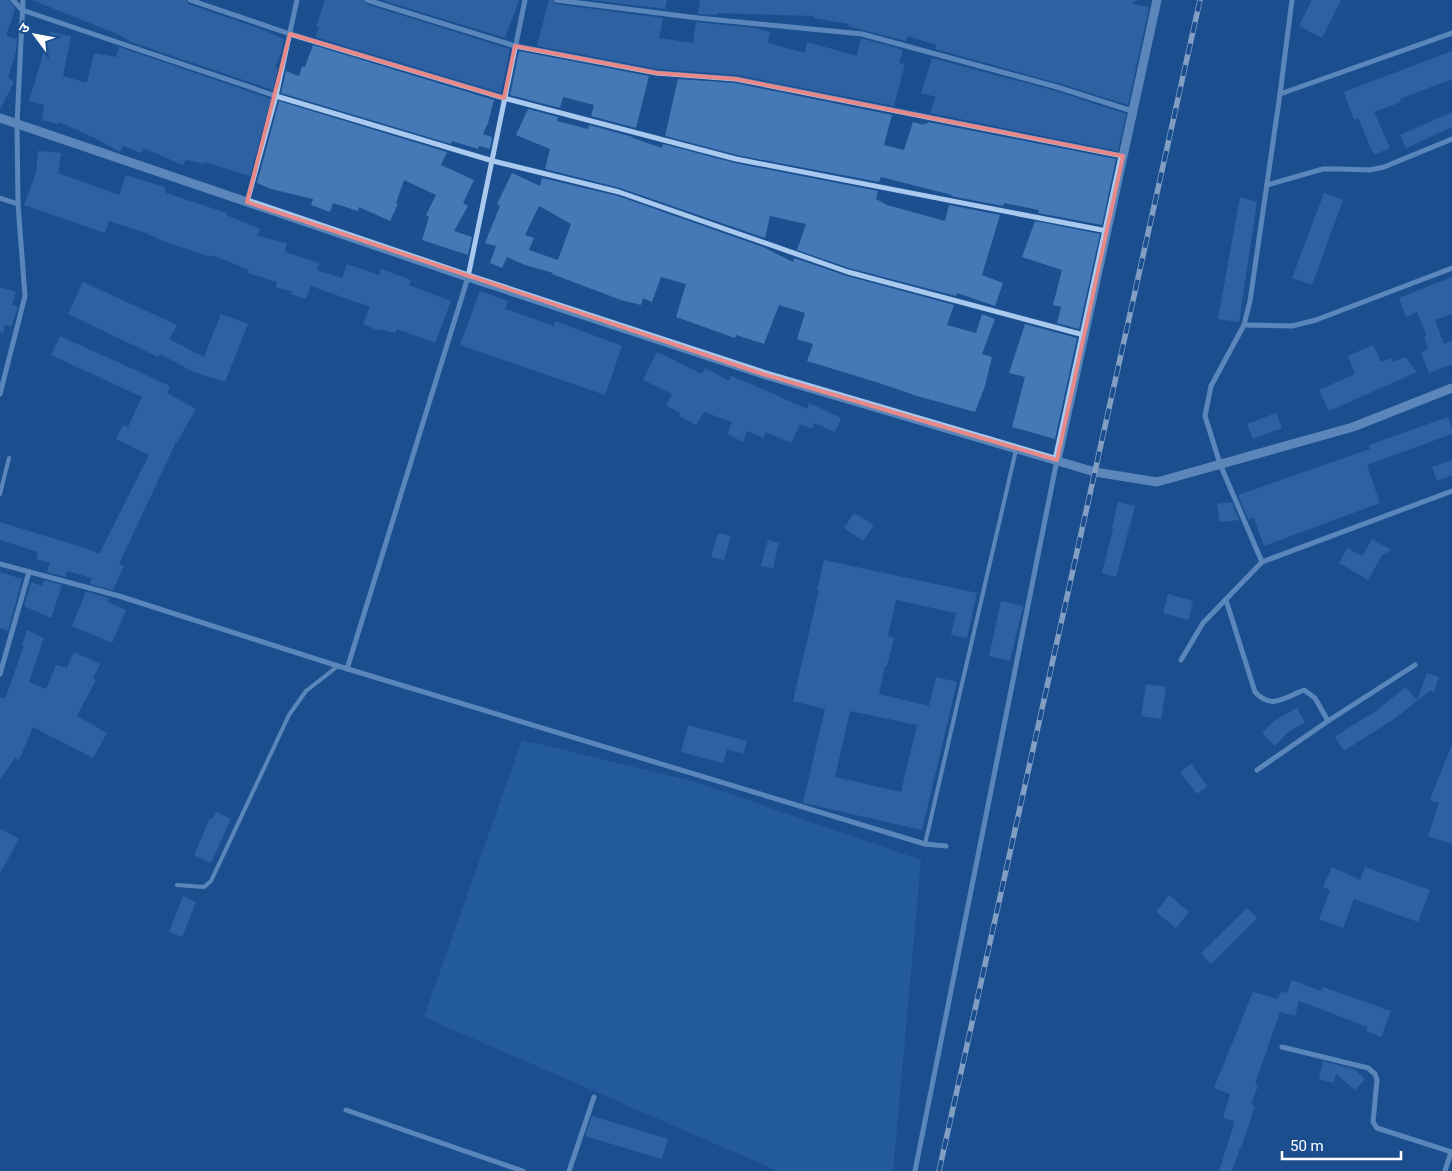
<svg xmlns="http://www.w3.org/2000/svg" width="1452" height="1171" font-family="Roboto,'Noto Sans Devanagari',sans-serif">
<rect width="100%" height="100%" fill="#1b4f8f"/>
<path fill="#2e69ad" d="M 522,740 L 692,781 L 921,860 L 893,1171 L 778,1171 L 424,1017 Z"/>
<g fill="#4478b7" fill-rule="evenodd">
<path d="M 0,0 L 9,0 L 15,9 L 6,36 L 17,39 L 16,51 L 8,78 L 14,82 L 0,109 Z"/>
<path d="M 32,0 L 186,0 L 189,4 L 266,31 L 284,39 L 281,54 L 275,67 L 278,68 L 273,90 L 128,41 L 128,40 L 122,37 L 122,36 Z"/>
<path d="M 325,0 L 363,0 L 366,4 L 510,49 L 501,93 L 315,37 L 319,28 L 316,26 Z"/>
<path d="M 382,0 L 519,0 L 505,38 Z"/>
<path d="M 549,0 L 552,0 L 555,4 L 663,18 L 659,38 L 693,43 L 696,22 L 755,28 L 770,32 L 768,43 L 805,53 L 807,42 L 857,56 L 861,38 L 903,50 L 899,63 L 905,64 L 894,106 L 737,75 L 658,69 L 537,46 Z"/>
<path d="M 591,0 L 667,0 L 665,9 Z"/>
<path d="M 700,0 L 1137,0 L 1132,4 L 1149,7 L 1128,105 L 1058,83 L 935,49 L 936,45 L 908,36 L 906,41 L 848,26 L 849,24 L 814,18 L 814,16 L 718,13 L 717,15 L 698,14 Z"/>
<path d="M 1312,0 L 1341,0 L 1322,38 L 1299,26 Z"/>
<path d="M 50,32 L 71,36 L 63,76 L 87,83 L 94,53 L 116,57 L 119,47 L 271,99 L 250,176 L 205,162 L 204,164 L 186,160 L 183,165 L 143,148 L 141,153 L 123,146 L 120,152 L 97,139 L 59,122 L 58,124 L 42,120 L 44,105 L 29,101 Z"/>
<path d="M 313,45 L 494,100 L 488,123 L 483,134 L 492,137 L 490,149 L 479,146 L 478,149 L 452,141 L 451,144 L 281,93 L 286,71 L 299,76 L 302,66 L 305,67 Z"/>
<path d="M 519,51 L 649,76 L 636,128 L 591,116 L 594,105 L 563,97 L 560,108 L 510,95 Z"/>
<path d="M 1452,51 L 1452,79 L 1400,99 L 1401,102 L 1374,112 L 1390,148 L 1374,155 L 1358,118 L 1354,120 L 1344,92 Z"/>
<path d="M 932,58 L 1056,91 L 1126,114 L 1118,151 L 930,113 L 936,97 L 921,93 Z"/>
<path d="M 678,79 L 735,83 L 892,115 L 884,145 L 904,150 L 913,122 L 924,125 L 924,123 L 927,124 L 928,122 L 1116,159 L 1102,225 L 1038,213 L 1039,210 L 1004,203 L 1003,206 L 951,196 L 952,195 L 881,177 L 879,182 L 737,155 L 665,136 Z"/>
<path d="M 279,101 L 447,152 L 441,165 L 474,180 L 463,203 L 468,206 L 454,231 L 472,237 L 468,255 L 422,240 L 429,217 L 426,215 L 436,195 L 404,180 L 396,203 L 398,204 L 390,221 L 359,207 L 358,211 L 333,203 L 330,212 L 311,205 L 313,199 L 271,189 L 257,183 Z"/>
<path d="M 528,109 L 558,117 L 557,121 L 588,129 L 589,125 L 633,137 L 633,138 L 662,148 L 663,144 L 735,163 L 878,191 L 876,199 L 887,205 L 945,221 L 949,205 L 1000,215 L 982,275 L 1003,283 L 995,306 L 957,293 L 956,296 L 849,268 L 797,250 L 806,224 L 770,216 L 765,238 L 620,188 L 545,169 L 550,149 L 516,135 Z"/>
<path d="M 1452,112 L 1452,127 L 1406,148 L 1400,135 Z"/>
<path d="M 38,151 L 61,153 L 58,173 L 119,195 L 126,175 L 164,187 L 166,193 L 227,213 L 226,215 L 260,229 L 257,236 L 287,243 L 285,252 L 319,263 L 317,270 L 342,278 L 347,264 L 379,275 L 381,269 L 411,280 L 409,285 L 451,301 L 435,343 L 397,329 L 395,333 L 380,329 L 379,331 L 363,324 L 370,307 L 311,286 L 306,299 L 291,294 L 292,291 L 276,288 L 277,282 L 248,273 L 249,270 L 212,255 L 211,257 L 163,241 L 146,233 L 109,221 L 105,233 L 24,205 L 36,173 Z"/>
<path d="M 512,173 L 540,186 L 542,178 L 618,196 L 763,247 L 793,262 L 794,258 L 847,276 L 954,305 L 947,325 L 976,333 L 982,314 L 995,319 L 982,354 L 992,357 L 985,386 L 975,412 L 917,396 L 879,383 L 807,361 L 813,344 L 797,339 L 805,313 L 779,305 L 764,344 L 736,335 L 735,338 L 676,317 L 686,284 L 661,277 L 652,302 L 643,298 L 641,305 L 621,300 L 552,274 L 553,273 L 525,265 L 507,257 L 502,268 L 490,263 L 496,246 L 485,243 L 500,206 L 497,204 ZM 539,206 L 571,224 L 558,260 L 529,250 L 534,238 L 525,235 Z"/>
<path d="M 1324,193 L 1343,200 L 1312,285 L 1292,278 Z"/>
<path d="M 1240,197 L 1257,202 L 1239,322 L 1218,319 Z"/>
<path d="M 1035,221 L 1100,234 L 1079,329 L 1057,323 L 1061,307 L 1053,305 L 1062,270 L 1022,257 Z"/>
<path d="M 1452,277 L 1452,314 L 1435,320 L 1444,344 L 1452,341 L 1452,364 L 1429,373 L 1421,353 L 1428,349 L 1424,337 L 1427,336 L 1417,312 L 1406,317 L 1399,298 Z"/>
<path d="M 83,282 L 177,325 L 169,339 L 204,357 L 221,314 L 248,324 L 225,382 L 194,372 L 160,354 L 158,357 L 68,314 Z"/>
<path d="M 0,287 L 16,292 L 12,305 L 18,307 L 11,327 L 5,325 L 3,333 L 0,332 Z"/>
<path d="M 480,291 L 508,301 L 505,309 L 554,326 L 555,321 L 622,346 L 605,395 L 460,345 Z"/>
<path d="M 1025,324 L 1077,338 L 1055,439 L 1012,427 L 1025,377 L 1009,373 Z"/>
<path d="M 60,336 L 170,386 L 167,393 L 196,409 L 177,442 L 176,442 L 119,564 L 124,566 L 113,590 L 90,584 L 92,578 L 67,571 L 65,577 L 47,572 L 50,563 L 36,559 L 38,552 L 0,540 L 0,522 L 91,550 L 99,554 L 149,455 L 116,439 L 123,425 L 128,427 L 142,397 L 51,355 Z"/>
<path d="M 1373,345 L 1381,362 L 1391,358 L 1393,362 L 1405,357 L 1417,372 L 1329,411 L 1319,390 L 1355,374 L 1348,356 Z"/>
<path d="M 657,352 L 702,374 L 705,368 L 729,381 L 731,376 L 753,385 L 807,409 L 809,403 L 841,418 L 835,432 L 814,423 L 812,429 L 800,424 L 791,443 L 766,432 L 763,438 L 747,431 L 743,442 L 727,434 L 732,422 L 704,412 L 696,425 L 679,416 L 680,413 L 666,405 L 672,394 L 643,380 Z"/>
<path d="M 1276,413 L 1282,428 L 1253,439 L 1247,424 Z"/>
<path d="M 1448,417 L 1452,428 L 1452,434 L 1367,465 L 1380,503 L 1264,546 L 1254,518 L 1248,519 L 1238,495 L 1370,449 L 1369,445 Z"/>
<path d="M 1452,460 L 1452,475 L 1437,481 L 1432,467 Z"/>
<path d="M 1118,502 L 1135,506 L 1116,577 L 1102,573 L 1113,528 L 1112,528 Z"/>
<path d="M 1232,502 L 1239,520 L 1220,522 L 1217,504 Z"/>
<path d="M 854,513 L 874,525 L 863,541 L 844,528 Z"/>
<path d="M 718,533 L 731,536 L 724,560 L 711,557 Z"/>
<path d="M 1372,539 L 1391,550 L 1382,555 L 1368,580 L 1339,563 L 1347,548 L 1362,556 Z"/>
<path d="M 768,540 L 779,543 L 773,568 L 761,566 Z"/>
<path d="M 824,560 L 977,593 L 967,638 L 951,635 L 956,613 L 896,600 L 888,636 L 894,638 L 887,666 L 885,666 L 879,694 L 929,706 L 936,677 L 957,682 L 922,830 L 803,803 L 825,709 L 793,701 L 819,590 L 817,590 ZM 850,711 L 917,725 L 901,792 L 835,777 Z"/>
<path d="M 0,572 L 22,579 L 8,631 L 0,628 Z"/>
<path d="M 44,580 L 62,585 L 51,618 L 24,606 L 31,582 L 42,586 Z"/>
<path d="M 86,592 L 109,598 L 107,602 L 126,610 L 112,643 L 72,626 Z"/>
<path d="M 1168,594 L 1193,601 L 1188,620 L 1163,613 Z"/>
<path d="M 1001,601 L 1023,606 L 1010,661 L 989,656 Z"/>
<path d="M 27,630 L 44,638 L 29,682 L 46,689 L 56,665 L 67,668 L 74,652 L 100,664 L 93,678 L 96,680 L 77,716 L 107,733 L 93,758 L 33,727 L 19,760 L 15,758 L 0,779 L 0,697 L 5,699 L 24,646 L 22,645 Z"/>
<path d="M 1427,673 L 1439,677 L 1434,692 L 1431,690 L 1389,723 L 1389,722 L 1344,751 L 1335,737 L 1367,716 L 1368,717 L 1406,687 L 1417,701 Z"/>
<path d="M 1146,684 L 1166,687 L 1161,719 L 1141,716 Z"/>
<path d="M 1297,708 L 1305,722 L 1287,733 L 1275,746 L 1262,733 L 1274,721 Z"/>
<path d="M 688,725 L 747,741 L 743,754 L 727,749 L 723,763 L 681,752 Z"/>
<path d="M 1451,747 L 1452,747 L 1452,844 L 1428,836 L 1439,803 L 1430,800 Z"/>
<path d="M 1191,764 L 1207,786 L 1197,794 L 1180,772 Z"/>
<path d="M 216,812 L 231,819 L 211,863 L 194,855 L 210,818 L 212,819 Z"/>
<path d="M 0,829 L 19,839 L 0,873 Z"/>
<path d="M 1332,867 L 1360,880 L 1365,867 L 1430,890 L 1418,922 L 1354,899 L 1343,928 L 1319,919 L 1330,890 L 1323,887 Z"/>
<path d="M 1169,895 L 1189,912 L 1176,928 L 1156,912 Z"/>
<path d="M 183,896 L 196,902 L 182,937 L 169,932 Z"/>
<path d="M 1247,908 L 1257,918 L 1211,964 L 1201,953 Z"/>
<path d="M 1292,980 L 1321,991 L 1323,987 L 1391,1011 L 1381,1037 L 1366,1031 L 1368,1027 L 1299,1001 L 1295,1016 L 1280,1012 L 1255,1084 L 1258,1086 L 1251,1104 L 1255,1106 L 1241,1148 L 1240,1148 L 1232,1171 L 1219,1171 L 1235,1121 L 1223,1118 L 1230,1094 L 1214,1088 L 1253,992 L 1277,999 L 1282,991 L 1287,993 Z"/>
<path d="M 1322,1061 L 1354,1069 L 1365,1079 L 1355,1090 L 1336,1074 L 1334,1083 L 1319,1079 L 1323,1062 Z"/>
<path d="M 592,1116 L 668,1139 L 662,1159 L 585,1136 Z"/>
</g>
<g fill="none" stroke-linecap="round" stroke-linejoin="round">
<g stroke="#a9c9ee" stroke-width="4">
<path d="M 0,494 L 9,458"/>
<path d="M 925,844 L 1016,450"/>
<path d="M 177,885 L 204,887 L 211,881 L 289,715 L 306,691 L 338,666"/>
</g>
<g stroke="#a9c9ee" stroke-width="5">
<path d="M 13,0 L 22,10 L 276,96 L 493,161 L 619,192 L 848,272 L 1084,335"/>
<path d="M 190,0 L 290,34 L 504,98 L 736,159 L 1107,231"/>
<path d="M 367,0 L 515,46 L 657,73 L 736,79 L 1123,156"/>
<path d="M 556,0 L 698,18 L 862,34 L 1057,87 L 1132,111"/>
<path d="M 1292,0 L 1280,94 L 1250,301 L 1244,325 L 1211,386 L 1205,416 L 1220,464 L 1262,562 L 1452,491"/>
<path d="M 1280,94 L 1452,33"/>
<path d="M 1267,185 L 1323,169 L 1339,169 L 1370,170 L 1384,167 L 1452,139"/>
<path d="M 0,198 L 18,204 L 17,124 L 23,0"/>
<path d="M 247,202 L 276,96 L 297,0"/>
<path d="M 1244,325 L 1292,326 L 1316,320 L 1452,268"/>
<path d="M 0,394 L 25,296 L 18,204"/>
<path d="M 0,564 L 119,596 L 338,666 L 925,844 L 946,846"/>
<path d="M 1226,600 L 1255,692 C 1272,710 1284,698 1304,690 L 1315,698 L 1328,721 L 1415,665"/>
<path d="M 1181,660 L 1203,623 L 1262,562"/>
<path d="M 347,669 L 468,277 L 525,0"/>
<path d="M 0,674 L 29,572"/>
<path d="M 1257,770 L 1328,721"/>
<path d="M 1282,1047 L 1368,1068 L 1375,1074 L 1377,1080 L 1373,1122 L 1377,1128 L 1452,1152"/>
<path d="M 346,1110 L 523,1171"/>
<path d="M 569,1171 L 594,1097"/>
<path d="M 915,1171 L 1057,460"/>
<path d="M 1445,1171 L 1451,1152"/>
</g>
<g stroke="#a9c9ee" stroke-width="9">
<path d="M 0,118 L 468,277 L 763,374 L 1095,472 L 1157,482 L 1353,427 L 1452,388"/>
<path d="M 1057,460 L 1157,0"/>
</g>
<g stroke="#fff" stroke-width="5.5">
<path id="rail" d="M 939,1171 L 1200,0"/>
</g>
<use href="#rail" stroke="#1b4f8f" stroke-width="4" stroke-dasharray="11" stroke-linecap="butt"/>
</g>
<path d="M0 0H1452V1171H0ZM 290,34 L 504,98 L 515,46 L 657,73 L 736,79 L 1123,156 L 1057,460 L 763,374 L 247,202 Z" fill="#1b4f8f" fill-opacity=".55" fill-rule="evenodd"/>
<path fill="none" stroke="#e88989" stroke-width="4" stroke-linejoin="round" d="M 290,34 L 504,98 L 515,46 L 657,73 L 736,79 L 1123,156 L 1057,460 L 763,374 L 247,202 Z"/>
<g transform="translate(35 35) rotate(302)" stroke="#1b4f8f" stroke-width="4" paint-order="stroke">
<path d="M0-4L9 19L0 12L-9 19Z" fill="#ffffff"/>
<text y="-8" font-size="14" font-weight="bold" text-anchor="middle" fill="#ffffff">उ</text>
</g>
<path d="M1282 1151v8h119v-8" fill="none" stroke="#ffffff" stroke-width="2.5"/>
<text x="1290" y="1151" font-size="15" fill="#ffffff" stroke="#1b4f8f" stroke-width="4" paint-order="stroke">50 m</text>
</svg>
